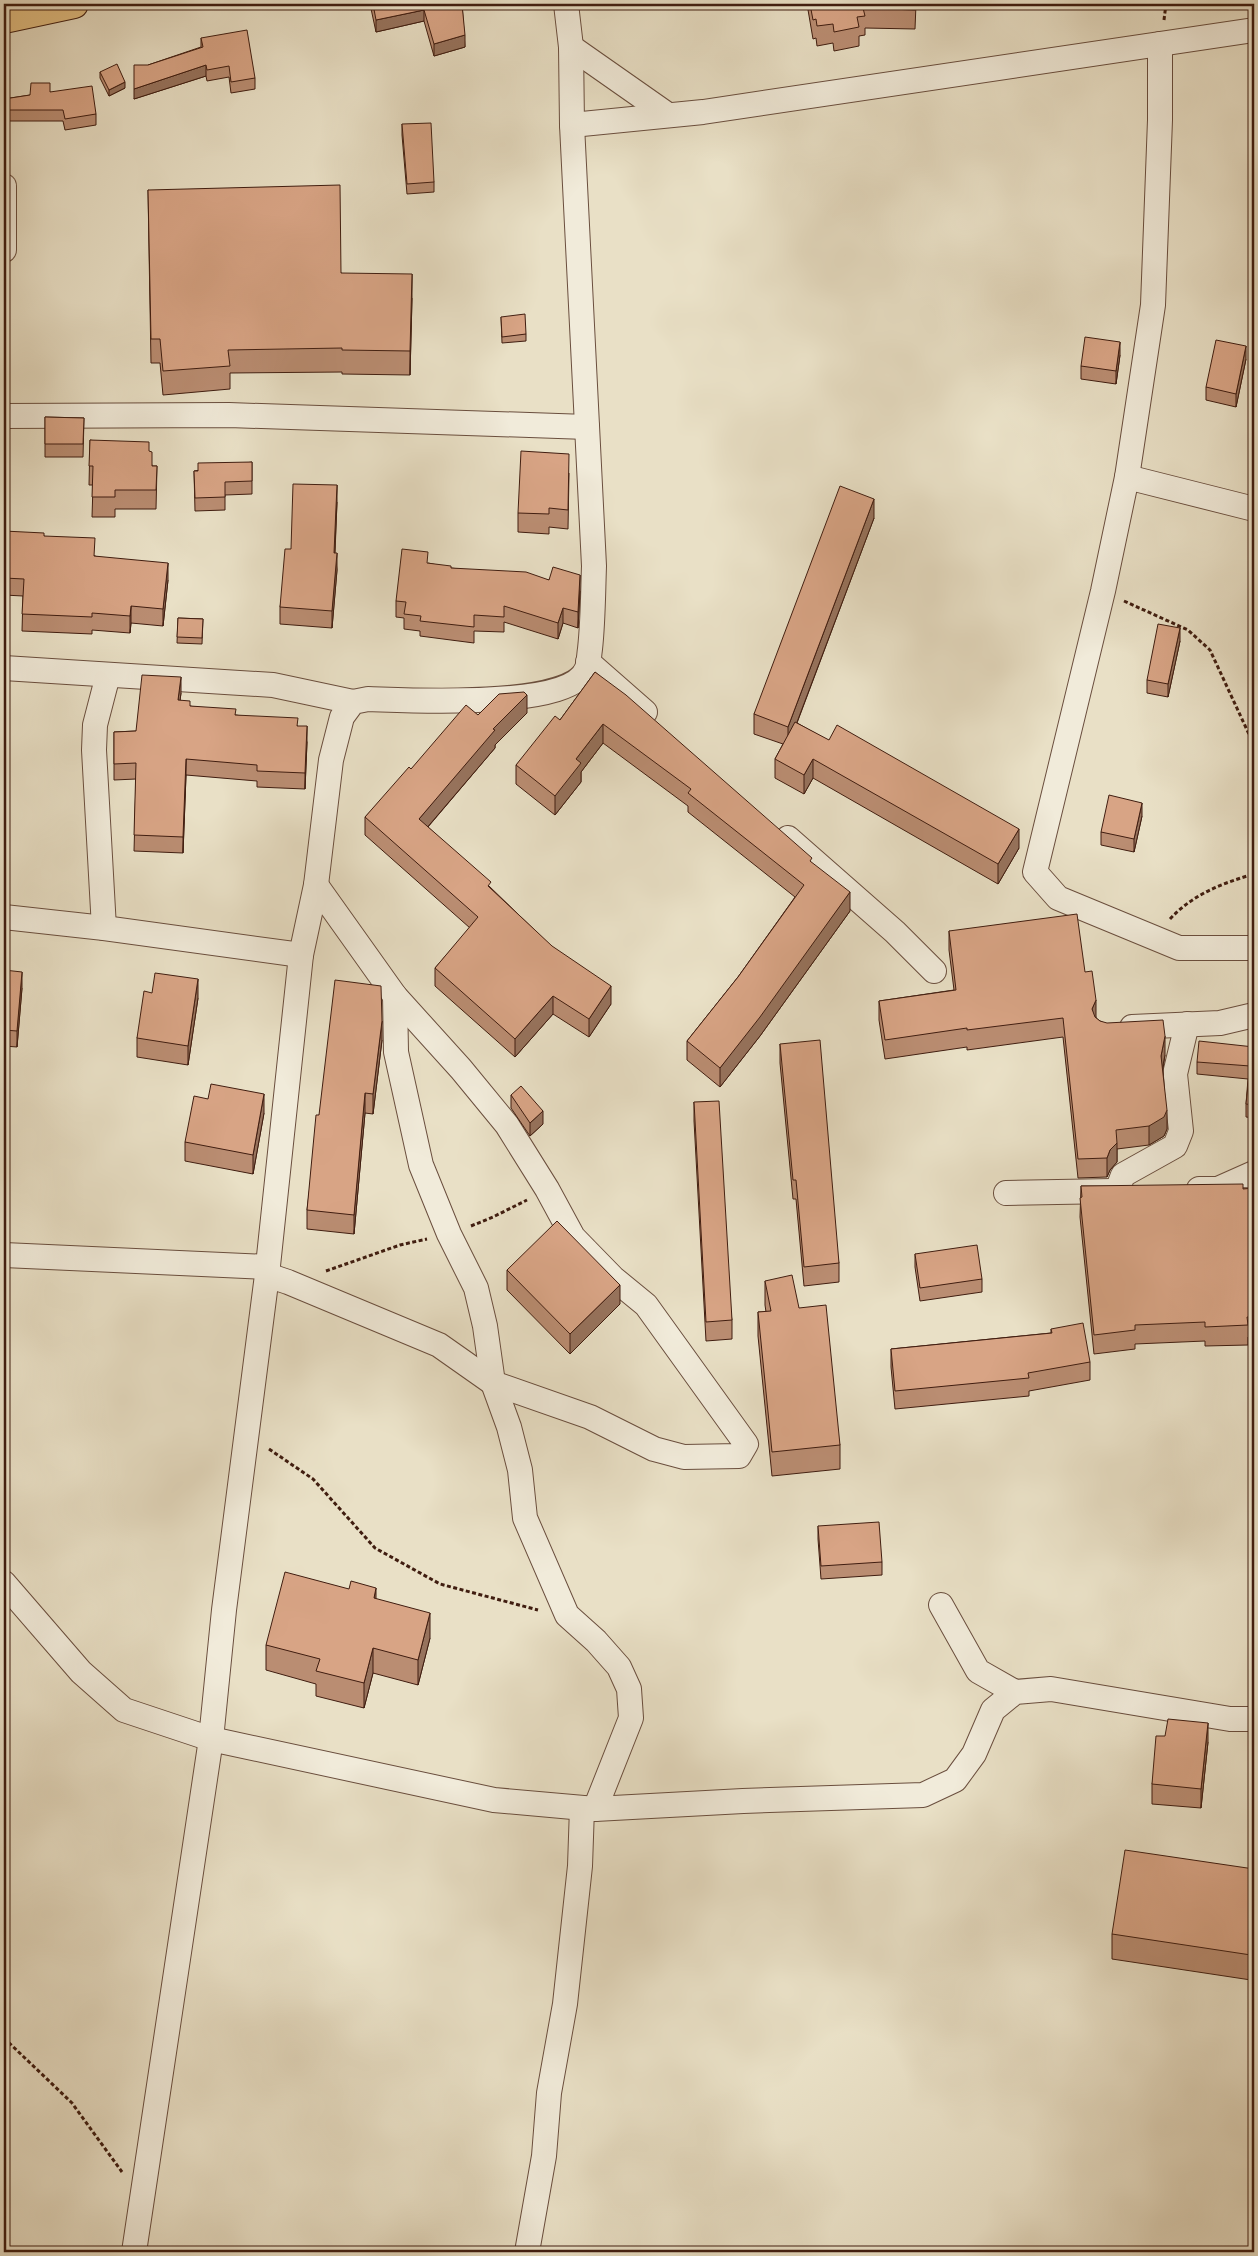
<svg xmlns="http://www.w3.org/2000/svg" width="1258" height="2256" font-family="'IM FELL Great Primer',serif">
<rect width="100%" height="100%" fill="#e9e0c6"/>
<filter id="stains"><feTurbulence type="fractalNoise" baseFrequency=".004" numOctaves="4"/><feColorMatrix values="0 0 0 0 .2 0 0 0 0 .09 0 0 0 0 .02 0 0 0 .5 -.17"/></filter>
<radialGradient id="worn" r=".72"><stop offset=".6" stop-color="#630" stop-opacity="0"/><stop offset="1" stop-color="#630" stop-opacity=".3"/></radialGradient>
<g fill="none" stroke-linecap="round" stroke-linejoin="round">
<g stroke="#6a4e3e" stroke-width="26">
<g id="minor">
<path d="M 1160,44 L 1160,120 L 1153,305 L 1127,477 L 1103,591 L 1035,872 L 1058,898 L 1179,948 L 1254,948"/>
<path d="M 571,47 L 668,115"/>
<path d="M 572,125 L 703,112 L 1254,30"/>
<path d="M 4,186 L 4,250"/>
<path d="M 4,416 L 229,415 L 587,427"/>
<path d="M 1127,477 L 1254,509"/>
<path d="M 588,662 L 645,712"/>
<path d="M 4,668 L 273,685 L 353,702"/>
<path d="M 788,838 L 895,932 L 934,971"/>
<path d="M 4,917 L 104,928 L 301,955"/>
<path d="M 104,928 L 94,750 L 95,725 L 108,675"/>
<path d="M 395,996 L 396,1052 L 421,1165 L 449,1234 L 476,1288 L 485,1326 L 493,1383 L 509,1427 L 520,1470 L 525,1518 L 567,1615 L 596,1641 L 619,1667 L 629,1689 L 631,1718 L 595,1809"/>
<path d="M 1132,1027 L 1220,1023 L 1254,1015"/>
<path d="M 1199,1189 L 1218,1189 L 1254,1173"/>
<path d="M 1117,1191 L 1123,1175 L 1175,1146 L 1181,1131 L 1175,1074 L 1187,1024"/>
<path d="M 1006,1193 L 1113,1191"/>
<path d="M 4,1255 L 268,1267"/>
<path d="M 267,1275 L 288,1282 L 439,1345 L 493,1383 L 590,1417 L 654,1449 L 684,1457 L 739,1456 L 746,1444 L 646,1305 L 613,1278 L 573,1237 L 547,1189 L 507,1125 L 461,1069 L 395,996 L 316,885"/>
<path d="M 4,1583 L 81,1672 L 124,1710 L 211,1739 L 494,1800 L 595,1809 L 743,1801 L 923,1795 L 955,1780 L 974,1754 L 993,1710 L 1015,1692 L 1051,1689 L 1230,1719 L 1254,1719"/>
<path d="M 941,1605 L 978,1671 L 1015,1692"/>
<path d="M 134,2252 L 211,1739 L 224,1610 L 267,1275 L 301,955 L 316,885 L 331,760 L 342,717 L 353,702 L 368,699 C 407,700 572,710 587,668 C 589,663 589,655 590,649 C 593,622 593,594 594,566 L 572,125 L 571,47 L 566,4"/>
<path d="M 527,2252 L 544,2156 L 549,2093 L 565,2004 L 580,1866 L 582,1808"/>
</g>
</g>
<g stroke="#401d10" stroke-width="30">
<path id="major" d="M 4,19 L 74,4"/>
</g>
<g stroke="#401d10" stroke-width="3" stroke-dasharray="4 2.5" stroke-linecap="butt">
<path d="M 1164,20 L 1166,4"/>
<path d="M 1124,601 L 1188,630 L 1210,650 L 1254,745"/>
<path d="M 1170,919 C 1193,894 1223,883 1254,874"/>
<path d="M 471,1226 L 493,1217 L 527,1200"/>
<path d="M 326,1271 L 400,1245 L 427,1239"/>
<path d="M 269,1449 L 313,1479 L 375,1548 L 440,1584 L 538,1610"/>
<path d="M 4,2038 L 72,2103 L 122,2172"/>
</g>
<use href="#minor" stroke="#f1ebda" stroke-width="24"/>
<use href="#major" stroke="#e4c083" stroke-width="28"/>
</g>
<g fill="#ba8d72" stroke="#401d10">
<path d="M 370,4 L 462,4 L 465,47 L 434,56 L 424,21 L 376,32 Z"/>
<path d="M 807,4 L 916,4 L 915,29 L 865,28 L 865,35 L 859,36 L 859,46 L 834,51 L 833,43 L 817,46 L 816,38 L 813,39 Z"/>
<path d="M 201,38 L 255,78 L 255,89 L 231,93 L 229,77 L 207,81 L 206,76 L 134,99 L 148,65 L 201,47 Z"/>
<path d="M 100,72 L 125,88 L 109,96 L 100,78 Z"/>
<path d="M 50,92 L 96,114 L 96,125 L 65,130 L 63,121 L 4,121 L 4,99 Z"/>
<path d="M 402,124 L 434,182 L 434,192 L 407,194 L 402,135 Z"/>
<path d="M 148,190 L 341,273 L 412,298 L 410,375 L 342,374 L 342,372 L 230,373 L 230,389 L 163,395 L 160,363 L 151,363 Z"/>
<path d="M 501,317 L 526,334 L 526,341 L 502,343 Z"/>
<path d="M 1120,355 L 1116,384 L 1081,379 L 1081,366 Z"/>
<path d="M 1246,359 L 1236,407 L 1206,400 L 1206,387 Z"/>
<path d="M 45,417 L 84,418 L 83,457 L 45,457 Z"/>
<path d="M 90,440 L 149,451 L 152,466 L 157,466 L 156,509 L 115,509 L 115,517 L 92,517 L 93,485 L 89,485 Z"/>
<path d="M 252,462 L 252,494 L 225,495 L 225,510 L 195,511 L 194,471 Z"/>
<path d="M 569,473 L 568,529 L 549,527 L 549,534 L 518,532 L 518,513 Z"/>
<path d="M 337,502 L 335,553 L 337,570 L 332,628 L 280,624 L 280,607 L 291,549 Z"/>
<path d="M 874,518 L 797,723 L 1019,848 L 998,884 L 813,778 L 804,794 L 775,778 L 775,759 L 783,744 L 754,734 L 754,714 Z"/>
<path d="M 4,531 L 44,536 L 95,556 L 168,580 L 163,626 L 131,623 L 130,633 L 92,630 L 92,634 L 22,631 L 23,596 L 4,595 Z"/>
<path d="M 428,563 L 451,568 L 549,580 L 580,591 L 578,628 L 563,623 L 558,639 L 504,622 L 504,632 L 474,631 L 474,643 L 420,636 L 420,631 L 404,629 L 404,618 L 396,617 L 396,601 Z"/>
<path d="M 178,618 L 203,619 L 202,644 L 177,643 Z"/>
<path d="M 1180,641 L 1168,697 L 1147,693 L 1147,680 Z"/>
<path d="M 595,672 L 812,863 L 850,911 L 760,1036 L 720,1087 L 687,1060 L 687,1041 L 738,977 L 795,897 L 688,812 L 688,806 L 603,743 L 581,772 L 581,782 L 555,815 L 516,784 L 516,765 L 560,720 Z"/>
<path d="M 181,693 L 180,700 L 190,706 L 236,715 L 298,726 L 307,742 L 305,789 L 257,787 L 257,781 L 186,775 L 183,853 L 134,851 L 136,779 L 114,780 L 114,732 L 136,731 Z"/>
<path d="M 527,713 L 495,745 L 495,748 L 428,827 L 611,1004 L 589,1037 L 553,1014 L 515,1057 L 435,986 L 435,968 L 470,928 L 365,835 L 365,817 L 411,769 L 478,715 Z"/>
<path d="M 1142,816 L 1134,852 L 1101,845 L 1101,832 Z"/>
<path d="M 949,931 L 1085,972 L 1096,1018 L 1100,1021 L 1165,1055 L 1163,1069 L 1167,1129 L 1164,1136 L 1149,1145 L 1117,1149 L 1117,1162 L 1110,1170 L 1107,1177 L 1078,1178 L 1063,1037 L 967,1050 L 967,1047 L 885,1059 L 879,1020 L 879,1001 L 954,990 L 949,950 Z"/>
<path d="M 4,970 L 22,988 L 17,1047 L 4,1046 Z"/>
<path d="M 152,993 L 198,998 L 188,1065 L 137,1057 L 137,1038 Z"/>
<path d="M 382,1040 L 373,1114 L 365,1113 L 354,1234 L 307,1229 L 307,1210 L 319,1115 Z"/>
<path d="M 780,1044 L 839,1263 L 839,1282 L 804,1286 L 796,1199 L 793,1199 L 780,1063 Z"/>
<path d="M 1254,1047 L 1254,1118 L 1246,1117 L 1246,1104 L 1248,1079 L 1197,1074 L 1197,1062 Z"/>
<path d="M 511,1095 L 543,1124 L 530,1136 L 511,1108 Z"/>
<path d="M 694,1102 L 732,1320 L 732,1339 L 706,1341 L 694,1121 Z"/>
<path d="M 264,1113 L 253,1174 L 185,1161 L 185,1142 Z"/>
<path d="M 1081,1186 L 1254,1188 L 1254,1336 L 1248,1337 L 1248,1345 L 1205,1346 L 1205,1341 L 1135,1344 L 1135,1349 L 1094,1354 L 1080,1217 Z"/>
<path d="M 915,1254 L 982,1279 L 982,1292 L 920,1301 L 915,1267 Z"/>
<path d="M 507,1270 L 620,1304 L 570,1354 L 507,1290 Z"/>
<path d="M 765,1281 L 799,1308 L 840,1445 L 840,1469 L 772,1476 L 758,1336 L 758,1312 L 766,1312 L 765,1305 Z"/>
<path d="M 1051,1329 L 1090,1362 L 1090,1380 L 1029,1391 L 1029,1396 L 895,1409 L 891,1367 L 891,1349 L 1051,1333 Z"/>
<path d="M 818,1526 L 882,1562 L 882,1575 L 821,1579 L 818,1539 Z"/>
<path d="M 376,1599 L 430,1638 L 418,1685 L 373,1673 L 364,1708 L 316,1696 L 316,1684 L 266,1670 L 266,1645 Z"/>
<path d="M 1165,1736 L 1208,1742 L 1201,1808 L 1152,1804 L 1152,1784 Z"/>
<path d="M 1254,1869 L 1254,1958 L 1251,1980 L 1112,1959 L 1112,1934 Z"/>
</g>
<g fill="#97735d" stroke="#401d10">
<path d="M 424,10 L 424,21 L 376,32 L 376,20 Z"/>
<path d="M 465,35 L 465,47 L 434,56 L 434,44 Z"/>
<path d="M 206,65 L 206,76 L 134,99 L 134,89 Z"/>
<path d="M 125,82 L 125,88 L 109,96 L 109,90 Z"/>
<path d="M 412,274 L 412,298 L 410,375 L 410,351 Z"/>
<path d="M 1120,342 L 1120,355 L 1116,384 L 1116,371 Z"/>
<path d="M 1246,346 L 1246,359 L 1236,407 L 1236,394 Z"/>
<path d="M 337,485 L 337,502 L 334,570 L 334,553 Z"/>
<path d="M 874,499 L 874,518 L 788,746 L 788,727 Z"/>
<path d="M 337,553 L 337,570 L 332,628 L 332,611 Z"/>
<path d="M 168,563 L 168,580 L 163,626 L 163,609 Z"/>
<path d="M 580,575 L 580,591 L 578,628 L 578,612 Z"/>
<path d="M 131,606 L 131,623 L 130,633 L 130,616 Z"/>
<path d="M 563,608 L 563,623 L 558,639 L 558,623 Z"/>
<path d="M 1180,628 L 1180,641 L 1168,697 L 1168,684 Z"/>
<path d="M 181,677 L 181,693 L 178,716 L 178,700 Z"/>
<path d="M 527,695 L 527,713 L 495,745 L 495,748 L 419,837 L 419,819 L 493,729 Z"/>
<path d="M 603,724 L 603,743 L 581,772 L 581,782 L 555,815 L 555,796 L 576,759 Z"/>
<path d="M 307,726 L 307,742 L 305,789 L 305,773 Z"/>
<path d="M 186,759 L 186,775 L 183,853 L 183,837 Z"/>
<path d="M 813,759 L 813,778 L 804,794 L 804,775 Z"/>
<path d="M 1142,803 L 1142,816 L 1134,852 L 1134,839 Z"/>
<path d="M 1019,829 L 1019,848 L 998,884 L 998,864 Z"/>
<path d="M 850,892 L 850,911 L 760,1036 L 720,1087 L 720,1068 Z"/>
<path d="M 22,972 L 22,988 L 17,1047 L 17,1031 Z"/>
<path d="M 198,979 L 198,998 L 188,1065 L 188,1046 Z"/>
<path d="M 611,986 L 611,1004 L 589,1037 L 589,1019 Z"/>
<path d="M 553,996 L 553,1014 L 515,1057 L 515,1039 Z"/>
<path d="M 1096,1000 L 1096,1019 L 1092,1028 L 1092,1009 Z"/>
<path d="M 382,1021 L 382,1040 L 373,1114 L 373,1094 Z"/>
<path d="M 1165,1036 L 1165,1055 L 1161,1075 L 1161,1056 Z"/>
<path d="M 365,1093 L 365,1113 L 354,1234 L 354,1215 Z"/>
<path d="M 264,1094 L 264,1113 L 253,1174 L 253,1155 Z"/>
<path d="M 1167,1110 L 1167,1129 L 1164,1136 L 1149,1145 L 1149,1126 Z"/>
<path d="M 543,1111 L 543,1124 L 530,1136 L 530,1123 Z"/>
<path d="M 1117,1143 L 1117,1162 L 1110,1170 L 1107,1177 L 1107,1158 L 1110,1150 Z"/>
<path d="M 620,1285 L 620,1304 L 570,1354 L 570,1334 Z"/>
<path d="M 376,1588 L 376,1613 L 374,1598 Z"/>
<path d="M 430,1613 L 430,1638 L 418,1685 L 418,1660 Z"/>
<path d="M 373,1648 L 373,1673 L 364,1708 L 364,1683 Z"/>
<path d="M 1208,1723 L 1208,1742 L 1201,1808 L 1201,1789 Z"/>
<path d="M 1254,1932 L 1254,1958 L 1251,1980 L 1251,1955 Z"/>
</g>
<g fill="#d8a485" stroke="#401d10">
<path d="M 373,4 L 462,4 L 465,35 L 434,44 L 424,10 L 376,20 Z"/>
<path d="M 810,4 L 915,4 L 915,10 L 863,8 L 865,16 L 857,17 L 859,27 L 834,32 L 833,24 L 817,26 L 816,19 L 813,20 Z"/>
<path d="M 247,30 L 255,78 L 231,82 L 229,66 L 207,70 L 206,65 L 134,89 L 134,65 L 148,65 L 203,47 L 201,38 Z"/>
<path d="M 117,64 L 125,82 L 109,90 L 100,72 Z"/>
<path d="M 31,83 L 50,83 L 50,92 L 92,86 L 96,114 L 65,119 L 63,110 L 4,110 L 4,99 L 30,95 Z"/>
<path d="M 431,123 L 434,182 L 407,184 L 402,124 Z"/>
<path d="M 340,185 L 341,273 L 412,274 L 410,351 L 342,350 L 342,348 L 228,350 L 230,366 L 163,371 L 160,339 L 151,339 L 148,190 Z"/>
<path d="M 525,314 L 526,334 L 502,337 L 501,317 Z"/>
<path d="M 1085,337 L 1120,342 L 1116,371 L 1081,366 Z"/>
<path d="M 1216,340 L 1246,346 L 1236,394 L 1206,387 Z"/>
<path d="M 45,417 L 84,418 L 83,444 L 45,444 Z"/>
<path d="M 90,440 L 149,442 L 149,451 L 152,452 L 152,466 L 157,466 L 156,490 L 115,490 L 115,497 L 92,497 L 93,466 L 89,466 Z"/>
<path d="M 521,451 L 569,454 L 568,510 L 549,508 L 549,514 L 518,513 Z"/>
<path d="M 252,462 L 252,481 L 225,482 L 225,497 L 195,498 L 194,471 L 198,471 L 198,463 Z"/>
<path d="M 293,484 L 337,485 L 334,553 L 337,553 L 332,611 L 280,607 L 285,549 L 291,549 Z"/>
<path d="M 840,486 L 874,499 L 788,727 L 754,714 Z"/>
<path d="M 4,531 L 44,533 L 44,536 L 95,538 L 94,556 L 168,563 L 163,609 L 131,606 L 130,616 L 92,613 L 92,617 L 22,614 L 24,579 L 4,578 Z"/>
<path d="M 402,549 L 428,552 L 427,563 L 451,566 L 451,568 L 526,572 L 549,580 L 553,567 L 580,575 L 578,612 L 563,608 L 558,623 L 504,606 L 504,617 L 474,615 L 474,627 L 420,621 L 421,616 L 404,614 L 406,602 L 396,601 Z"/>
<path d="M 178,618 L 203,619 L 202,638 L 177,637 Z"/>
<path d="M 1158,624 L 1180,628 L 1168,684 L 1147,680 Z"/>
<path d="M 595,672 L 626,695 L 812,858 L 810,861 L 850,892 L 760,1017 L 720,1068 L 687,1041 L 738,977 L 804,885 L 688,793 L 691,789 L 603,724 L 576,759 L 581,763 L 555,796 L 516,765 L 555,716 L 560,720 Z"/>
<path d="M 142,675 L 181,677 L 178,700 L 190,701 L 190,706 L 236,709 L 235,715 L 298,718 L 297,726 L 307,726 L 305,773 L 257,771 L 257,765 L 186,759 L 183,837 L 134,835 L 136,763 L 114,764 L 114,732 L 136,731 Z"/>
<path d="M 524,692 L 527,695 L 493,729 L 495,730 L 419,819 L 491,882 L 488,886 L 552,946 L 611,986 L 589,1019 L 553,996 L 515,1039 L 435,968 L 478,917 L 365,817 L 409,767 L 411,769 L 466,705 L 478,715 L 499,694 Z"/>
<path d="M 795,722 L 829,740 L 837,725 L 1019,829 L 998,864 L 813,759 L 804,775 L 775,759 Z"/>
<path d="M 1109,795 L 1142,803 L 1134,839 L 1101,832 Z"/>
<path d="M 1077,914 L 1085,972 L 1092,971 L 1096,1000 L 1092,1009 L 1095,1017 L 1100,1021 L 1107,1023 L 1163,1020 L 1165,1036 L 1161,1056 L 1167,1110 L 1164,1117 L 1149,1126 L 1116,1130 L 1117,1143 L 1110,1150 L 1107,1158 L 1078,1159 L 1063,1018 L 967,1030 L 967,1028 L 885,1040 L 879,1001 L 956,990 L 949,931 Z"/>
<path d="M 4,970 L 22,972 L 17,1031 L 4,1030 Z"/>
<path d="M 155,973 L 198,979 L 188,1046 L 137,1038 L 144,991 L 152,993 Z"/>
<path d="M 335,980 L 381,986 L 382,1021 L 373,1094 L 365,1093 L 354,1215 L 307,1210 L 316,1115 L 319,1115 Z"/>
<path d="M 820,1040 L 839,1263 L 804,1267 L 796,1180 L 793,1180 L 780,1044 Z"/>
<path d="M 1199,1041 L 1254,1047 L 1254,1105 L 1246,1104 L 1250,1066 L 1197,1062 Z"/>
<path d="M 211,1084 L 264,1094 L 253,1155 L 185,1142 L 194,1096 L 208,1099 Z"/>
<path d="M 521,1086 L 543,1111 L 530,1123 L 511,1095 Z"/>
<path d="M 719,1101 L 732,1320 L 706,1322 L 694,1102 Z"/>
<path d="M 1243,1184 L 1243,1189 L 1254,1188 L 1254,1317 L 1247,1317 L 1248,1325 L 1205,1327 L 1205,1322 L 1135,1325 L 1135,1330 L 1094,1335 L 1080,1198 L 1082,1197 L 1081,1186 Z"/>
<path d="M 557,1221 L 620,1285 L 570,1334 L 507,1270 Z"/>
<path d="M 977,1245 L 982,1279 L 920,1288 L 915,1254 Z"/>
<path d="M 792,1275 L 799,1308 L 826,1305 L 840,1445 L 772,1452 L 758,1312 L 771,1311 L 765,1281 Z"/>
<path d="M 1083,1323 L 1090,1362 L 1028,1373 L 1029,1378 L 895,1391 L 891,1349 L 1052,1333 L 1051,1329 Z"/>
<path d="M 879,1522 L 882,1562 L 821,1566 L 818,1526 Z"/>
<path d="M 285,1572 L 349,1589 L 351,1581 L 376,1588 L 374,1598 L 430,1613 L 418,1660 L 373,1648 L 364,1683 L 316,1671 L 320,1659 L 266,1645 Z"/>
<path d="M 1168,1719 L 1208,1723 L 1201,1789 L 1152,1784 L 1156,1736 L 1165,1736 Z"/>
<path d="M 1125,1850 L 1254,1869 L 1254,1932 L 1251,1955 L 1112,1934 Z"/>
</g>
<rect width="1258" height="2256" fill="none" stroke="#e9e0c6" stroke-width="20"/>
<rect x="5" y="5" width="1248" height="2246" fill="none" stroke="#401d10" stroke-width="2.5"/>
<rect x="10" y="10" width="1238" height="2236" fill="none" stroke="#401d10"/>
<rect width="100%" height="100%" filter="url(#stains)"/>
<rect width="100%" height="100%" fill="url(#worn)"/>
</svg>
